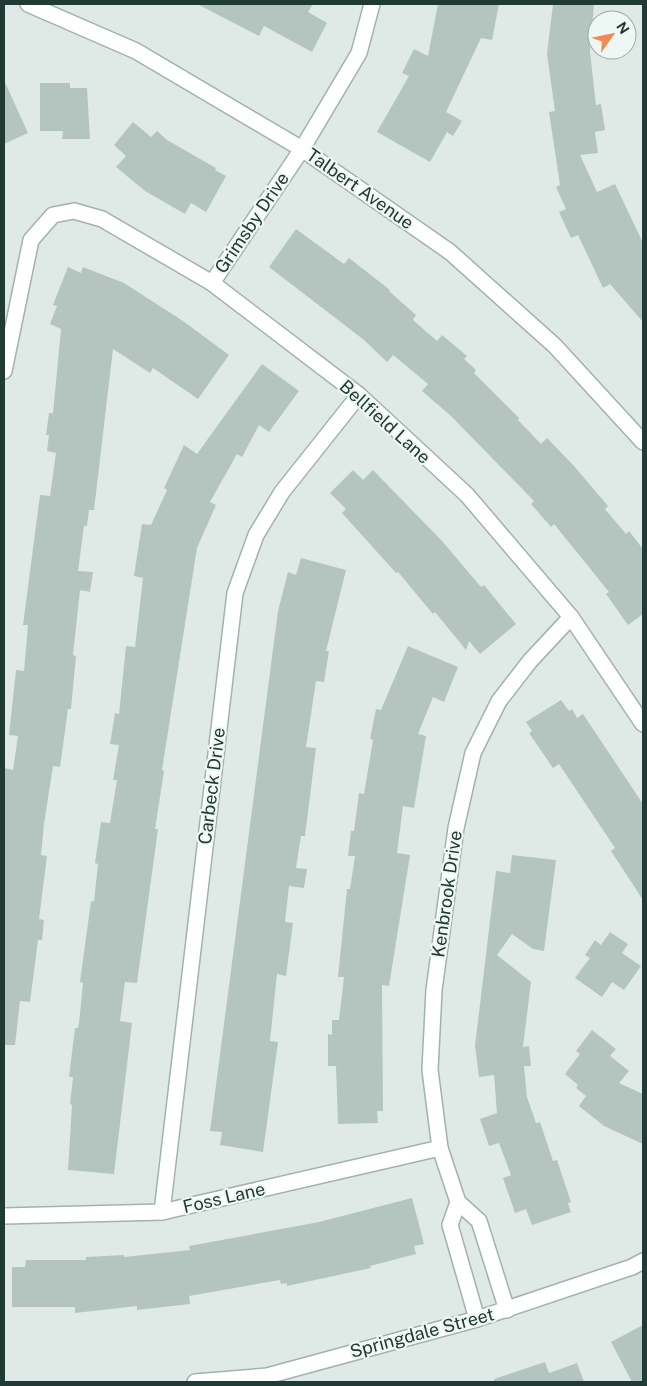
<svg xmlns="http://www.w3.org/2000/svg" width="647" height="1386" font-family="'Public Sans',sans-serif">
<rect width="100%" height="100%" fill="#dfeae6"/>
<g fill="#b4c5bf">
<path d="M 197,4 L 313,4 L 308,12 L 327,23 L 312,52 L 264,26 L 259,36 Z"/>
<path d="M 438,4 L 499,4 L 492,40 L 481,38 L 446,112 L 462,121 L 453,136 L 447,132 L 430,162 L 377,132 L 409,76 L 402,73 L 414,49 L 428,56 Z"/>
<path d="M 553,4 L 594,4 L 590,52 L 596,105 L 601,104 L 605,130 L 595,132 L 598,153 L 580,155 L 597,192 L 615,184 L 643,243 L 643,322 L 610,284 L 603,288 L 578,235 L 571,238 L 559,212 L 566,209 L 556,187 L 560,185 L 549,112 L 555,111 L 547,54 Z"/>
<path d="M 4,80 L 28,133 L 4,144 Z"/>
<path d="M 40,83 L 70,83 L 70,88 L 87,88 L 90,139 L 62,139 L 63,131 L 40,131 Z"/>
<path d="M 133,122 L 151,137 L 157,131 L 167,140 L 216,168 L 215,170 L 226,176 L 206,212 L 191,203 L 185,214 L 145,191 L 116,167 L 126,156 L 114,145 Z"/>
<path d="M 296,229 L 344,264 L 349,258 L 390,290 L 389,291 L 416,315 L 413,320 L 437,341 L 442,335 L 467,356 L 464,359 L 476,370 L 474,373 L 519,418 L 518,420 L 541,444 L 547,438 L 574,466 L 608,506 L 605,509 L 626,534 L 629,531 L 643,549 L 643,614 L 628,625 L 606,594 L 609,592 L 554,524 L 551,527 L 531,504 L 534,501 L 451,416 L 422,391 L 428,384 L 393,355 L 387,362 L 364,340 L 269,267 Z"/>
<path d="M 68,267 L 81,273 L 83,267 L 124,283 L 183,321 L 229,355 L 198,399 L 153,368 L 150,373 L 113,349 L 94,510 L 89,510 L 87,526 L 84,526 L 78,571 L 93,572 L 90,592 L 80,590 L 73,655 L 76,656 L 71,709 L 68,709 L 60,767 L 53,766 L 44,824 L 41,855 L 47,856 L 39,919 L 44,920 L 42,940 L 38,940 L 30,1002 L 20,1001 L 15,1045 L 4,1045 L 4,768 L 13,770 L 18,736 L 9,735 L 16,670 L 24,671 L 28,625 L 23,625 L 40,495 L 50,496 L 56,453 L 47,451 L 49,435 L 46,435 L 49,413 L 53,413 L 61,329 L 50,324 L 57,306 L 53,305 Z"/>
<path d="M 262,364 L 299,391 L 269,432 L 259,425 L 242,457 L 237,454 L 210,502 L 216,505 L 197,548 L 162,770 L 164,771 L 155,829 L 158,829 L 137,983 L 125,982 L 120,1021 L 132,1023 L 114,1174 L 68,1170 L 72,1105 L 70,1104 L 73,1077 L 69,1077 L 75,1028 L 78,1028 L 79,1023 L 83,983 L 80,982 L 91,901 L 94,902 L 98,864 L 95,863 L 101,822 L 110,823 L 117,780 L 113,780 L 119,745 L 110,744 L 115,713 L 119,714 L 126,646 L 135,647 L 143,578 L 134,576 L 142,524 L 151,525 L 167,490 L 164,488 L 184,445 L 197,454 Z"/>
<path d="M 353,470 L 363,480 L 373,470 L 442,541 L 481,587 L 484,585 L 516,624 L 480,654 L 469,641 L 466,650 L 435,612 L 433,614 L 398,572 L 396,573 L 342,513 L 346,509 L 330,493 Z"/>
<path d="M 301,558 L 346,570 L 326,651 L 329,651 L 324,682 L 316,681 L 306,747 L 316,748 L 305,836 L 301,836 L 296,868 L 307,869 L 304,888 L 289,886 L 285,922 L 293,923 L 286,976 L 277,974 L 270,1041 L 278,1042 L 263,1152 L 220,1145 L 222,1132 L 210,1131 L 278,611 L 288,572 L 296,575 Z"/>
<path d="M 408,646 L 458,667 L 444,702 L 433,697 L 418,734 L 426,736 L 414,808 L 403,806 L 397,853 L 410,855 L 389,986 L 382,985 L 383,1111 L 377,1111 L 378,1123 L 338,1124 L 336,1066 L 328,1066 L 328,1034 L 332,1035 L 332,1020 L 339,1020 L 344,977 L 338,977 L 347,889 L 350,889 L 355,856 L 348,856 L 351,831 L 354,831 L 359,793 L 364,794 L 373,740 L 370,739 L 376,709 L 381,710 Z"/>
<path d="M 561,700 L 569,711 L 572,709 L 577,718 L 583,714 L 643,804 L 643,900 L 611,851 L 615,848 L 559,764 L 553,768 L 529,733 L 532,731 L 526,722 Z"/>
<path d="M 512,855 L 556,860 L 544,951 L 533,949 L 512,934 L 497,955 L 531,982 L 523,1047 L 529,1046 L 531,1066 L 524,1066 L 527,1097 L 536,1123 L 540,1122 L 553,1161 L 557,1160 L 571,1202 L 568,1203 L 571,1212 L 532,1225 L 526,1209 L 515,1213 L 503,1178 L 511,1175 L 499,1143 L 489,1146 L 480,1119 L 497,1113 L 494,1075 L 479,1077 L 475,1046 L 496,871 L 510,873 Z"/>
<path d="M 610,932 L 628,944 L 622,953 L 641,966 L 624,990 L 612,982 L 602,997 L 575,978 L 590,958 L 585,955 L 595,940 L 601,945 Z"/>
<path d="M 592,1030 L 616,1049 L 610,1056 L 629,1071 L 619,1083 L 643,1094 L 643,1144 L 604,1126 L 579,1106 L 586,1096 L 576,1088 L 578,1085 L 565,1074 L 580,1054 L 576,1051 Z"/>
<path d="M 412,1198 L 424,1244 L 414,1246 L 416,1254 L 370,1266 L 371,1268 L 287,1286 L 287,1283 L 281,1284 L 280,1280 L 189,1296 L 190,1304 L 137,1310 L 137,1306 L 75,1313 L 75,1307 L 12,1307 L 12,1267 L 25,1267 L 26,1260 L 86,1260 L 86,1257 L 124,1255 L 124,1257 L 190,1250 L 189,1246 L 319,1222 Z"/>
<path d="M 643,1325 L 643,1382 L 632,1382 L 611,1342 Z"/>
<path d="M 545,1362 L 549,1373 L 577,1363 L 584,1382 L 494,1382 L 494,1379 Z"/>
</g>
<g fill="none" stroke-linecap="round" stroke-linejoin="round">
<g stroke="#a2b2ad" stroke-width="18">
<g id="minor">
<path d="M 212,283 L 302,149 L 359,53 L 372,4"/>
<path d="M 4,371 L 31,240 L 53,215 L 74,211 L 102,219 L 212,283 L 359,395 L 467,495 L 571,617 L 643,724"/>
<path d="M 458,1202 L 450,1225 L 477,1319"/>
<path d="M 162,1212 L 235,593 L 256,535 L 282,492 L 359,395"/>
<path d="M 4,1216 L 162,1212 L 440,1148"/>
<path d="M 507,1310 L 479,1221 L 458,1202 L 440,1148 L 430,1070 L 434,990 L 456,828 L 473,753 L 499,701 L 530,661 L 571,617"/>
</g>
</g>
<g stroke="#a2b2ad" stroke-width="18">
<g id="tertiary">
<path d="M 28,4 L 136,51 L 302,149 L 450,252 L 555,346 L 643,442"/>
<path d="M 195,1382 L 267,1376 L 477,1319 L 632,1267 L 643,1261"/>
</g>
</g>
<use href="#minor" stroke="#fff" stroke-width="15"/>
<use href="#tertiary" stroke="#fff" stroke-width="15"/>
</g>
<g text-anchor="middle" stroke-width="4.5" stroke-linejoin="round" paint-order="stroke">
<g font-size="18" fill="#203a35" stroke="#eff7f4">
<text transform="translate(360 189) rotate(35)" y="6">Talbert Avenue</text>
<text transform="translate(252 223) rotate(-56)" y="6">Grimsby Drive</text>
<text transform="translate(385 422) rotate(42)" y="6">Bellfield Lane</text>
<text transform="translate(212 786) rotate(-83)" y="6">Carbeck Drive</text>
<text transform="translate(447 894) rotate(-82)" y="6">Kenbrook Drive</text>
<text transform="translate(224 1198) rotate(-13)" y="6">Foss Lane</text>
<text transform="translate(422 1333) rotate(-15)" y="6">Springdale Street</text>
</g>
</g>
<rect width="647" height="1386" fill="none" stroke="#203a35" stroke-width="10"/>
<g transform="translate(612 35) rotate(57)"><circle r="24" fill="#eff7f4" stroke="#9caba8"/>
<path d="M0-4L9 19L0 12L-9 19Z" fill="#f38954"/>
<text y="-8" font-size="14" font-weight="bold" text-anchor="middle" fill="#203a35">N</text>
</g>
</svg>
